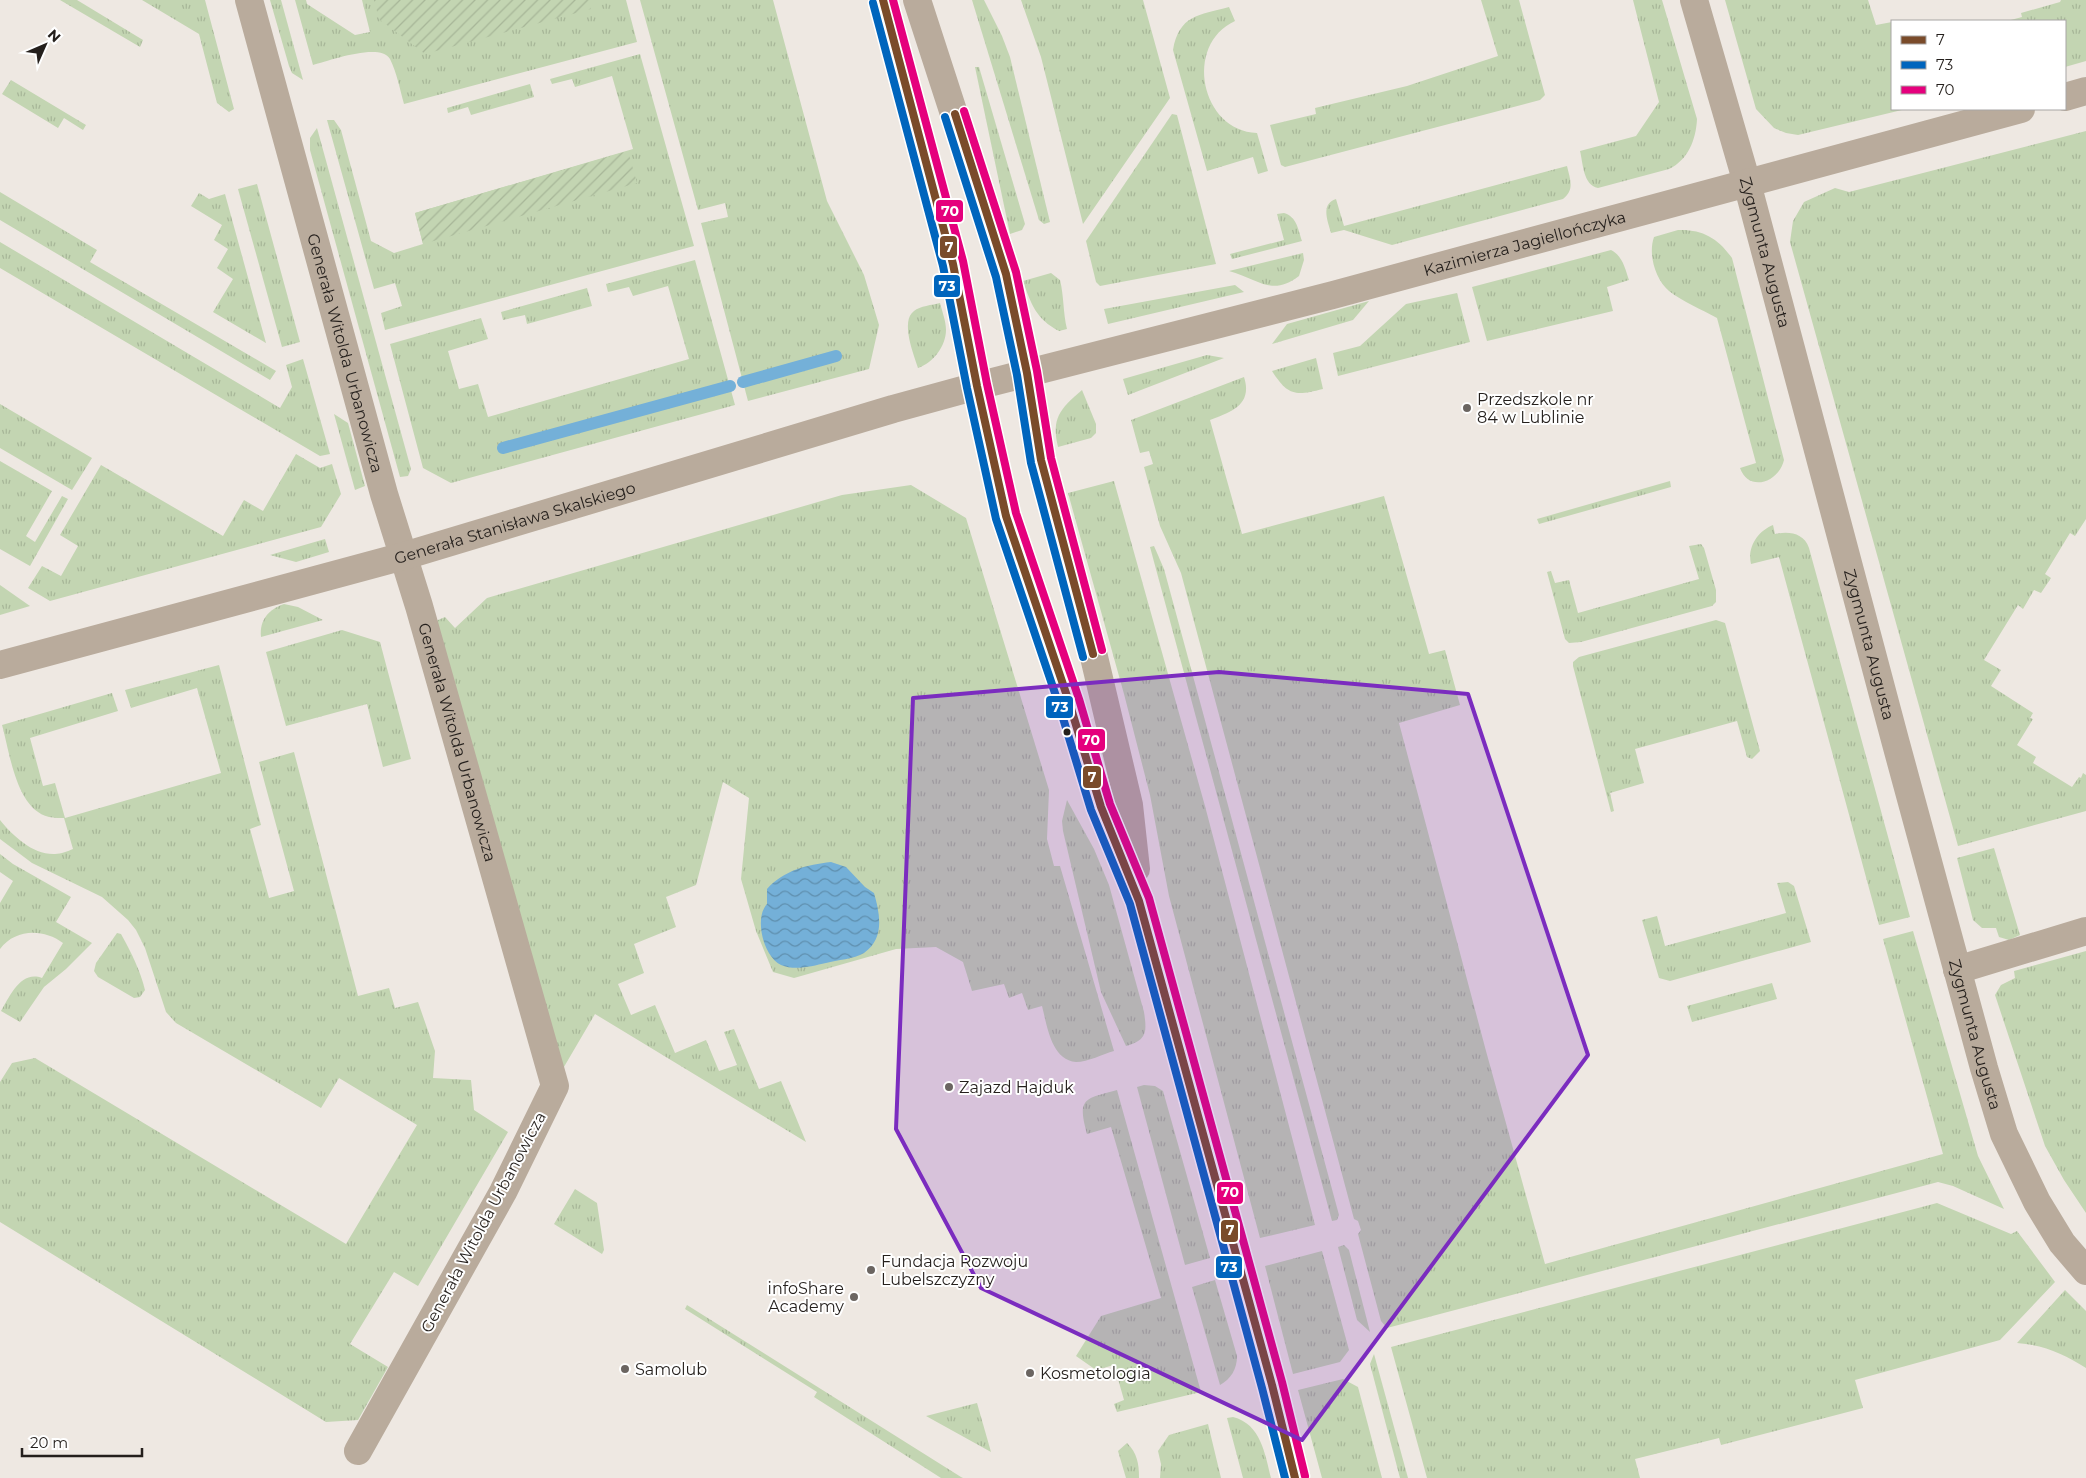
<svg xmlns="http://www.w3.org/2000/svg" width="2086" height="1478" font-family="Montserrat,sans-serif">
<defs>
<pattern id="grass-tufts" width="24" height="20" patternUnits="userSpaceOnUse" patternTransform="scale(1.25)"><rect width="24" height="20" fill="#c3d5b2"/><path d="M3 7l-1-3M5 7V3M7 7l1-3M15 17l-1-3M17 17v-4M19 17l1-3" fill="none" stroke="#a7b698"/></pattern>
<pattern id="garden-furrows" width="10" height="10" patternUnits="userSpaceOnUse" patternTransform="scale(1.25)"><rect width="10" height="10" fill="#c3d5b2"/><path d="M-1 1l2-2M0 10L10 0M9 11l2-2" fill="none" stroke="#a7b698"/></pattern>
<pattern id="water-waves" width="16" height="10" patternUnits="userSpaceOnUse" patternTransform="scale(1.25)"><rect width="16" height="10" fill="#74b0d8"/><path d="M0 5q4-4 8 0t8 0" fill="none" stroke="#5f8fae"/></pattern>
</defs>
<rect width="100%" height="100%" fill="#eee8e2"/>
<g fill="url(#grass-tufts)">
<path d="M 60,0 L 77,0 L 143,40 L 140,47 Z"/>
<path d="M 142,0 L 205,0 L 234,109 L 229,112 L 217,103 L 199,34 Z"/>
<path d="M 270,0 L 281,0 L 303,80 L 292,73 L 289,66 Z"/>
<path d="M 295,0 L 306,0 L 307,4 L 355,35 L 370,32 L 362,0 L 626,0 L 637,42 L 404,104 C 400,90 397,73 390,59 C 380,42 329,61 313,65 Z"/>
<path d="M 640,0 L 773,0 L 827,201 L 864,275 L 879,325 L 869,369 L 748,401 L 701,223 L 728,217 L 725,203 L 698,210 Z"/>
<path d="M 972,0 L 984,0 L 1002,36 L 1010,57 L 1050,222 L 1044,224 L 1039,220 Z"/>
<path d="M 1021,0 L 1143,0 L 1170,98 L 1083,224 L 1041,57 Z"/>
<path d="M 1481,0 L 1519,0 L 1545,95 L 1540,100 L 1285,167 L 1281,165 L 1270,125 L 1316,114 L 1315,108 L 1407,86 L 1498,56 Z"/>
<path d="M 1633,0 L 1662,0 L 1697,119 C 1696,140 1688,160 1669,169 L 1598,188 C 1583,185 1583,163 1580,151 L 1636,136 L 1659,102 Z"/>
<path d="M 1725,0 L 1868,0 L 1876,25 L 1892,22 L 1892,109 L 1906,109 L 1798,135 L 1786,133 L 1774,128 L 1756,109 Z"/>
<path d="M 2061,0 L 2086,0 L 2086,61 L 2065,67 L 2065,21 L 2007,21 L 2022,17 L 2021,13 L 2060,2 Z"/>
<path d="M 1229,7 L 1235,21 C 1183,45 1201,131 1257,133 L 1268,171 L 1258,174 L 1253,157 L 1207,171 L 1173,50 C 1179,15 1199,15 1229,7 Z"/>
<path d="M 640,54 L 694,246 L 385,330 L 381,313 L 402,306 L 395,283 L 374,289 L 327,120 L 334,120 L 341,130 L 371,241 L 394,253 L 423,244 L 415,213 L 633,149 L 612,76 L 575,87 L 572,79 L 552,84 L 550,79 Z"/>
<path d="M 975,67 L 979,67 L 1025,224 L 1022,230 L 1010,234 Z"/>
<path d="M 11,80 L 86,125 L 83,130 L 64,118 L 58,128 L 2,94 Z"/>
<path d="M 530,84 L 534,97 L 471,115 L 468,107 L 448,113 L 447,108 Z"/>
<path d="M 1172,114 L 1177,115 L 1216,264 L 1100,286 L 1096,282 L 1086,241 Z"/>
<path d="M 317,128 L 411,469 L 408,476 L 400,477 L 310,150 L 310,138 Z"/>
<path d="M 2086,131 L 2086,519 L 2075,536 L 2070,533 L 2045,574 L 2051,578 L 2041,593 L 2034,590 L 2023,609 L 2018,605 L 1984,660 L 2001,670 L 1991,686 L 2033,713 L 2030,718 L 2033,719 L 2017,745 L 2036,757 L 2033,763 L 2072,787 L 2079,777 L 2081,778 L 2083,773 L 2086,775 L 2086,811 L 1958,846 L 1790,242 L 1793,221 L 1804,202 L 1835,188 L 1849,192 Z"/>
<path d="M 1567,166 C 1570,179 1575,190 1563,199 L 1392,245 L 1344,230 L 1331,233 C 1328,222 1320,204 1336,199 L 1344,226 Z"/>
<path d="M 257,184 L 300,342 L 282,347 L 238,189 Z"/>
<path d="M 0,192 L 97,250 L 90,262 L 276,371 L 270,380 L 0,220 Z"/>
<path d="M 199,193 L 209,199 L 225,194 L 266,343 L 213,312 L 233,279 L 217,268 L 228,249 L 214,240 L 222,225 L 191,206 Z"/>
<path d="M 1284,213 C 1297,217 1298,229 1302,241 L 1232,259 L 1230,254 L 1284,240 L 1277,214 Z"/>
<path d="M 1678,230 C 1702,229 1718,238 1732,258 L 1784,460 C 1779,482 1749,493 1740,468 L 1756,463 L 1717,318 C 1701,309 1683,302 1669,291 C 1655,279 1648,254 1654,237 Z"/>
<path d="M 0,242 L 280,408 L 292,387 L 286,365 L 303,359 L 330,454 L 320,456 L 0,268 Z"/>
<path d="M 1611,250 C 1623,256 1625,269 1629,280 L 1607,287 L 1613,311 L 1487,341 L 1472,287 Z"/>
<path d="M 1303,253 L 1304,260 L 1299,276 C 1272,297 1258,279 1229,271 Z"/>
<path d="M 695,260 L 735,405 L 451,483 L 423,468 L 390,344 L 481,318 L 488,339 L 448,351 L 459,389 L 478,384 L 488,417 L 689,359 L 668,286 L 633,296 L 629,287 L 608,292 L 606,284 Z"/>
<path d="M 1051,273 L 1060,280 C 1064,296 1063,313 1067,329 L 1059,331 C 1036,319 1031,304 1023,281 Z"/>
<path d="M 1235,285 L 1244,292 L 1108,324 L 1104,309 Z"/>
<path d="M 587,288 L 592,306 L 527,324 L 525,315 L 503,320 L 501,312 Z"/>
<path d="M 1457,293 L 1470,342 L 1338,376 L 1333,353 L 1360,346 L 1406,304 Z"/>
<path d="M 1369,301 L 1353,320 L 1272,344 L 1287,324 Z"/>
<path d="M 940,303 C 942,311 946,321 946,330 C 946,346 933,363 918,368 C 914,355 900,321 914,311 C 920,306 932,305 940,303 Z"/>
<path d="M 1207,355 L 1224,358 L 1128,395 L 1123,379 Z"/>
<path d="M 1316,358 L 1323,389 C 1295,396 1288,396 1272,371 Z"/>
<path d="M 1244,377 C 1253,405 1231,412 1210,420 L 1242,534 L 1384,496 L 1429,654 L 1445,650 L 1460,705 L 1399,723 L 1486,1051 L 1545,1264 L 1943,1154 L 1883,939 L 1913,931 L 1978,1156 L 2004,1209 L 1953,1186 L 1938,1182 L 1387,1328 L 1381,1321 L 1358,1234 L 1361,1230 L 1358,1221 L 1354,1219 L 1181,573 L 1160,526 L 1144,467 L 1153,464 L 1149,451 L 1140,453 L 1131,420 Z"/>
<path d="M 1082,390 L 1096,424 L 1096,433 L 1091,438 L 1058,447 C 1051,418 1060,409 1082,390 Z"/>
<path d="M 0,404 L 92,458 L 72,490 L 0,448 Z"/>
<path d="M 334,414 L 348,423 L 365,486 L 355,490 Z"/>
<path d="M 296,454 L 320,468 L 332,464 L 341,494 L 321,527 L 50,601 L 28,588 L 42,566 L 61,576 L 78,546 L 60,535 L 101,465 L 223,536 L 244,500 L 263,511 Z"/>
<path d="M 0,461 L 52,491 L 26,536 L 35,542 L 62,496 L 68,499 L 30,566 L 0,549 Z"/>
<path d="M 1114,481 L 1205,806 L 1315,1225 L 1260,1238 L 1169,896 L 1150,795 L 1124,694 L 1068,493 Z"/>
<path d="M 1670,481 L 1671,487 L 1539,524 L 1537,519 Z"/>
<path d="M 911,485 L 966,518 L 1049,790 L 1047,839 L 1054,866 L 1060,866 L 1114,1051 C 1103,1054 1088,1062 1076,1062 C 1051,1060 1047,1025 1042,1006 L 1028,1010 L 1022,993 L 1009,998 L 1004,984 L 972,991 L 963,962 L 936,947 L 896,949 L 794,978 L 773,972 L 756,931 L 741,879 L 749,798 L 723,782 L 696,885 L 666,897 L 676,927 L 634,944 L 644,973 L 618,984 L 631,1015 L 655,1005 L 675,1053 L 706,1040 L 719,1071 L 737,1065 L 724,1032 L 734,1029 L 759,1089 L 781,1081 L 806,1142 L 595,1014 L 561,1072 L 431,623 L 445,617 L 455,628 L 487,598 L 842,495 Z"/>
<path d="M 1773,525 L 1775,534 C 1789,531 1804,533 1809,548 L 1910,917 L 1879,925 L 1779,557 L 1751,564 C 1747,547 1758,531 1773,525 Z"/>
<path d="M 325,539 L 329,552 L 296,562 L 270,555 Z"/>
<path d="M 1701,544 L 1704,548 L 1716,590 L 1716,602 L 1712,606 L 1581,642 L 1569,643 L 1565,639 L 1547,572 L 1551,571 L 1555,583 L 1569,580 L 1578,613 L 1699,579 L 1689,546 Z"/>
<path d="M 1154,546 L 1164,569 L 1339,1215 L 1337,1220 L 1332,1221 L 1150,547 Z"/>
<path d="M 0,585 L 30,606 L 0,615 Z"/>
<path d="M 284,604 L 298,607 L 323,620 L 261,637 C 259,620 269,609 284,604 Z"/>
<path d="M 1716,620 L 1725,623 L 1760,751 L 1752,759 L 1747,757 L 1737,721 L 1635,749 L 1644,783 L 1610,793 L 1614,811 L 1611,812 L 1573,666 L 1573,662 L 1579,657 Z"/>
<path d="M 342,630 L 380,642 L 411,759 L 383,767 L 367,704 L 286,726 L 266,652 Z"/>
<path d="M 219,665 L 261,825 L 250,829 L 269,898 L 294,891 L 259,762 L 294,752 L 358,996 L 389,988 L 395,1008 L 418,1002 L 435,1051 L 433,1078 L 471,1080 L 474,1110 L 508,1132 L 418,1286 L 394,1272 L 350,1344 L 388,1367 L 358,1420 L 326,1422 L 0,1222 L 0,1082 L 12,1063 L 35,1058 L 346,1244 L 417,1125 L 339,1078 L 321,1108 L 176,1023 L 166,1012 L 145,948 L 136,930 L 128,920 L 102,897 L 32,863 L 0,839 L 0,820 C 13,836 33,855 55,854 C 61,854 68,851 73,849 L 64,818 C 60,818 54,818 49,817 C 16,809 10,753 2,725 L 112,693 L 118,711 L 30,738 L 43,786 L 55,783 L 65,818 L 221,773 L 197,688 L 131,708 L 125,690 Z"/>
<path d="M 1067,800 L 1094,849 L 1109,885 L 1144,1012 C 1147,1032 1147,1040 1126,1046 L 1101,992 L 1063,831 L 1062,821 Z"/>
<path d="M 1994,848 L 2020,935 L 2009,940 L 1999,937 L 1996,928 L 1982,928 L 1973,920 L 1957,858 Z"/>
<path d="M 0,854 L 13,864 L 71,897 L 56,922 L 92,943 L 66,969 L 44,987 L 20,1022 L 1,1011 C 10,996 21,970 42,978 L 63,943 C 44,929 16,928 0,949 L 0,903 L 13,881 L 0,872 Z"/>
<path d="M 1788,882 L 1794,886 L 1811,942 L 1670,981 L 1659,978 L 1642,920 L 1657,916 L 1665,946 L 1786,913 L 1777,883 Z"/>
<path d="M 117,933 L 121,934 C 131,952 140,970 145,990 L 140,997 L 134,998 L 98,977 L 94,971 L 96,963 Z"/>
<path d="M 2086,951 L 2086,1213 L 2064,1180 L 2045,1146 L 1995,995 L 2001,985 L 2015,978 L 2014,971 Z"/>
<path d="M 1772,983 L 1777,999 L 1692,1022 L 1687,1006 Z"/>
<path d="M 1144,1085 L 1155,1086 L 1163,1091 L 1210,1258 L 1185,1265 L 1137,1087 Z"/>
<path d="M 1117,1090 L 1201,1392 L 1117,1412 L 1114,1404 L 1124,1400 L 1114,1365 L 1096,1370 L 1076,1356 L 1101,1316 L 1161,1298 L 1111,1127 L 1087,1134 C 1077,1098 1084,1099 1117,1090 Z"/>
<path d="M 575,1189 L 597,1203 L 604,1250 L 602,1254 L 554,1224 Z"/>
<path d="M 1937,1203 L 2011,1234 L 2017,1231 L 2055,1282 L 2000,1340 L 1855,1380 L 1863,1408 L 1721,1445 L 1719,1438 L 1635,1459 L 1640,1478 L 1427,1478 L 1391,1347 Z"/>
<path d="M 1344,1245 L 1349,1250 L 1370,1332 L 1357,1320 L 1338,1247 Z"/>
<path d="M 1322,1251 L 1349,1350 L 1340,1362 L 1293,1374 L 1265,1266 Z"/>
<path d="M 1215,1280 L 1237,1356 C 1237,1369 1231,1379 1220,1385 L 1192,1287 Z"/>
<path d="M 2065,1290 L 2086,1311 L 2086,1368 C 2064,1354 2044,1345 2017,1343 Z"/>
<path d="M 687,1305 L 961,1477 L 963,1478 L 941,1478 L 814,1397 L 817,1392 L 685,1309 Z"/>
<path d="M 1374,1354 L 1408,1478 L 1400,1478 L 1370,1364 Z"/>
<path d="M 1343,1379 L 1358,1387 L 1382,1478 L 1322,1478 L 1298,1390 Z"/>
<path d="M 977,1403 L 991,1452 L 926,1416 Z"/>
<path d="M 1233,1417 C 1261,1424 1265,1454 1271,1478 L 1243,1478 L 1227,1418 Z"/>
<path d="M 1208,1424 L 1221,1478 L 1160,1478 L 1161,1464 L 1158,1451 L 1169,1435 Z"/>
<path d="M 1127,1443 C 1137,1453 1139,1463 1139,1478 L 1126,1478 L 1118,1451 Z"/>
</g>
<g fill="url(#garden-furrows)">
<path d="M 374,0 L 589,0 L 591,9 L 425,54 L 379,19 Z"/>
<path d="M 628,151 L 637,183 L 423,244 L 415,213 Z"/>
</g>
<path fill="url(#water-waves)" d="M 831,862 L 846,867 L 865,887 L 874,893 C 880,914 885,938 864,953 C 854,959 837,960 826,963 C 812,966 795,971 781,965 C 763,956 754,918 767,904 L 767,889 C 784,870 807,865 831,862 Z"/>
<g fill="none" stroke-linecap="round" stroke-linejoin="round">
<g stroke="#74b0d8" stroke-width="12">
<path d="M 743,382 L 836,356"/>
<path d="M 503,448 L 730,386"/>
</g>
<g stroke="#b9ab9c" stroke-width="28">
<path id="s1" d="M 249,0 L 384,494 L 419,606 L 555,1086 L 503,1192 L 358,1451"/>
<path id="s2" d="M 1694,0 L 1747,183 L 1895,740 L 1984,1068 L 2004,1134 L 2037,1202 L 2062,1243 L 2086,1271"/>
<path d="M 2065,97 L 2086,91"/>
<path id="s3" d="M 0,665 L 404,556 L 893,409 L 977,386 L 1333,295 L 2021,109"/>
<path d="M 1957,970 L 2086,931"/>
</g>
<g stroke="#b9ab9c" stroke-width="28">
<path d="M 883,0 L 953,264 L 977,386 L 1006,516 L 1034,602 L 1069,702 L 1101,807 L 1139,901 L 1272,1385 L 1295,1478"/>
<path d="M 917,0 L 1006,274 L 1027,373 L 1041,460 L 1094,657 L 1129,805 L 1136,869"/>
</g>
<g stroke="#fff" stroke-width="11">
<g id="bus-1">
<path d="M 883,0 L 953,264 L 977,386 L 1006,516 L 1069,702 L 1101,807 L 1139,901 L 1272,1385 L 1295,1478"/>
<path d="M 955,114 L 1006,274 L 1027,373 L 1041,460 L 1093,654"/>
</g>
</g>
<g stroke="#fff" stroke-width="11">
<g id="bus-2">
<path d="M 873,3 L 943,266 L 967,388 L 996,519 L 1059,705 L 1091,810 L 1130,904 L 1262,1388 L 1285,1478"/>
<path d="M 945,117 L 996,277 L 1017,375 L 1031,463 L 1083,657"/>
</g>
</g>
<g stroke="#fff" stroke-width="11">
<g id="bus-3">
<path d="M 893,0 L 963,261 L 987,384 L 1016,513 L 1079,699 L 1110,804 L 1149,898 L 1282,1382 L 1305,1476"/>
<path d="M 964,111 L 1016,272 L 1037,371 L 1051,458 L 1102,650"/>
</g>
</g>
<use href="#bus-1" stroke="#7a4b2a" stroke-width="8"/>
<use href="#bus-2" stroke="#0065bd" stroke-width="8"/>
<use href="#bus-3" stroke="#e5007d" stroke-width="8"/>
</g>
<path fill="#7b2cbf" fill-opacity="0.2" stroke="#7b2cbf" stroke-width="4" stroke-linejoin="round" d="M 1219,672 L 1468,694 L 1588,1055 L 1302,1440 L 981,1288 L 896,1129 L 913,698 Z"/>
<g fill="#6b6561" stroke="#fff" stroke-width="2">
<circle cx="1467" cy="408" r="5"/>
<circle cx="949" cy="1087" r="5"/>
<circle cx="871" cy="1270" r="5"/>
<circle cx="854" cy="1297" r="5"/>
<circle cx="625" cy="1369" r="5"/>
<circle cx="1030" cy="1373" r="5"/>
</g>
<circle fill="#241f1c" stroke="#fff" stroke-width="2" cx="1067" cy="732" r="4.5"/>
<g text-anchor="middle" stroke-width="4" stroke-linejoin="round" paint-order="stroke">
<g font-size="16" fill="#241f1c" stroke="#fff">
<text dy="6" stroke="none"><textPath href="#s3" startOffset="1582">Kazimierza Jagiellończyka</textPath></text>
<text dy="6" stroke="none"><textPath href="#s2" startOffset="262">Zygmunta Augusta</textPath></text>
<text dy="6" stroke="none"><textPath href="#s1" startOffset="366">Generała Witolda Urbanowicza</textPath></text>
<text dy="6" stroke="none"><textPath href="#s3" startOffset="534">Generała Stanisława Skalskiego</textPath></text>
<text dy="6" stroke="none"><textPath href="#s2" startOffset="668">Zygmunta Augusta</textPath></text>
<text dy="6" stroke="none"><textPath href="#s1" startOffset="771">Generała Witolda Urbanowicza</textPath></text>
<text dy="6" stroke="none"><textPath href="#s2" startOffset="1072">Zygmunta Augusta</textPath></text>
<text transform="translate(483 1222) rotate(-62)" y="6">Generała Witolda Urbanowicza</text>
</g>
<g font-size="16" fill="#241f1c" stroke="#fff" text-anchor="start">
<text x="1477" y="405">Przedszkole nr<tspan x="1477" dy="18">84 w Lublinie</tspan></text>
<text x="959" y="1093">Zajazd Hajduk</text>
<text x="881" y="1267">Fundacja Rozwoju<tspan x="881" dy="18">Lubelszczyzny</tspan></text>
<text x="844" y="1294" text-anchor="end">infoShare<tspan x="844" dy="18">Academy</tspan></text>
<text x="635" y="1375">Samolub</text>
<text x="1040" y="1379">Kosmetologia</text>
</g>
</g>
<g stroke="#fff" stroke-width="2">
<rect x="935" y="199" width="29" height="24" rx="5" fill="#e5007d"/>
<rect x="939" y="235" width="19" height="24" rx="5" fill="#7a4b2a"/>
<rect x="933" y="274" width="28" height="24" rx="5" fill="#0065bd"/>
<rect x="1045" y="695" width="29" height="24" rx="5" fill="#0065bd"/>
<rect x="1077" y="728" width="29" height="24" rx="5" fill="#e5007d"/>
<rect x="1082" y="765" width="20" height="24" rx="5" fill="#7a4b2a"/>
<rect x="1216" y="1181" width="28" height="24" rx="5" fill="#e5007d"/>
<rect x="1220" y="1219" width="19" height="24" rx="5" fill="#7a4b2a"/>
<rect x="1215" y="1255" width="28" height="24" rx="5" fill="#0065bd"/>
</g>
<g font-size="14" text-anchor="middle" font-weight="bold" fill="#fff">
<text x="950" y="216">70</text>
<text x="949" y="252">7</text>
<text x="947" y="291">73</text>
<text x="1060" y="712">73</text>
<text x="1091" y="745">70</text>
<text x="1092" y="782">7</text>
<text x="1230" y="1197">70</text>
<text x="1230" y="1235">7</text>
<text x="1229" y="1272">73</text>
</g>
<rect x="1891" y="20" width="175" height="90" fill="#ffffff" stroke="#a7a5a4"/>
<rect x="1901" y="36" width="25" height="8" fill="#7a4b2a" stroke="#a7a5a4"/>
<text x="1936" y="45" font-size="15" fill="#241f1c">7</text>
<rect x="1901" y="61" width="25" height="8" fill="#0065bd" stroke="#a7a5a4"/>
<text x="1936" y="70" font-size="15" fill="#241f1c">73</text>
<rect x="1901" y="86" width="25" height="8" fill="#e5007d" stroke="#a7a5a4"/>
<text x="1936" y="95" font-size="15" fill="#241f1c">70</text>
<g transform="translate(45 45) rotate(45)" stroke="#ffffff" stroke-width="4" paint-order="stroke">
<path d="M0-4L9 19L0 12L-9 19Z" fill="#241f1c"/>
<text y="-8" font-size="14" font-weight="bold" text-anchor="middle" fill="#241f1c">N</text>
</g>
<path d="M22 1448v8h120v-8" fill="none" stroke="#241f1c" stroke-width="2.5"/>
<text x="30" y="1448" font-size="15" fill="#241f1c" stroke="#ffffff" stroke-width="4" paint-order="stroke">20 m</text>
</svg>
